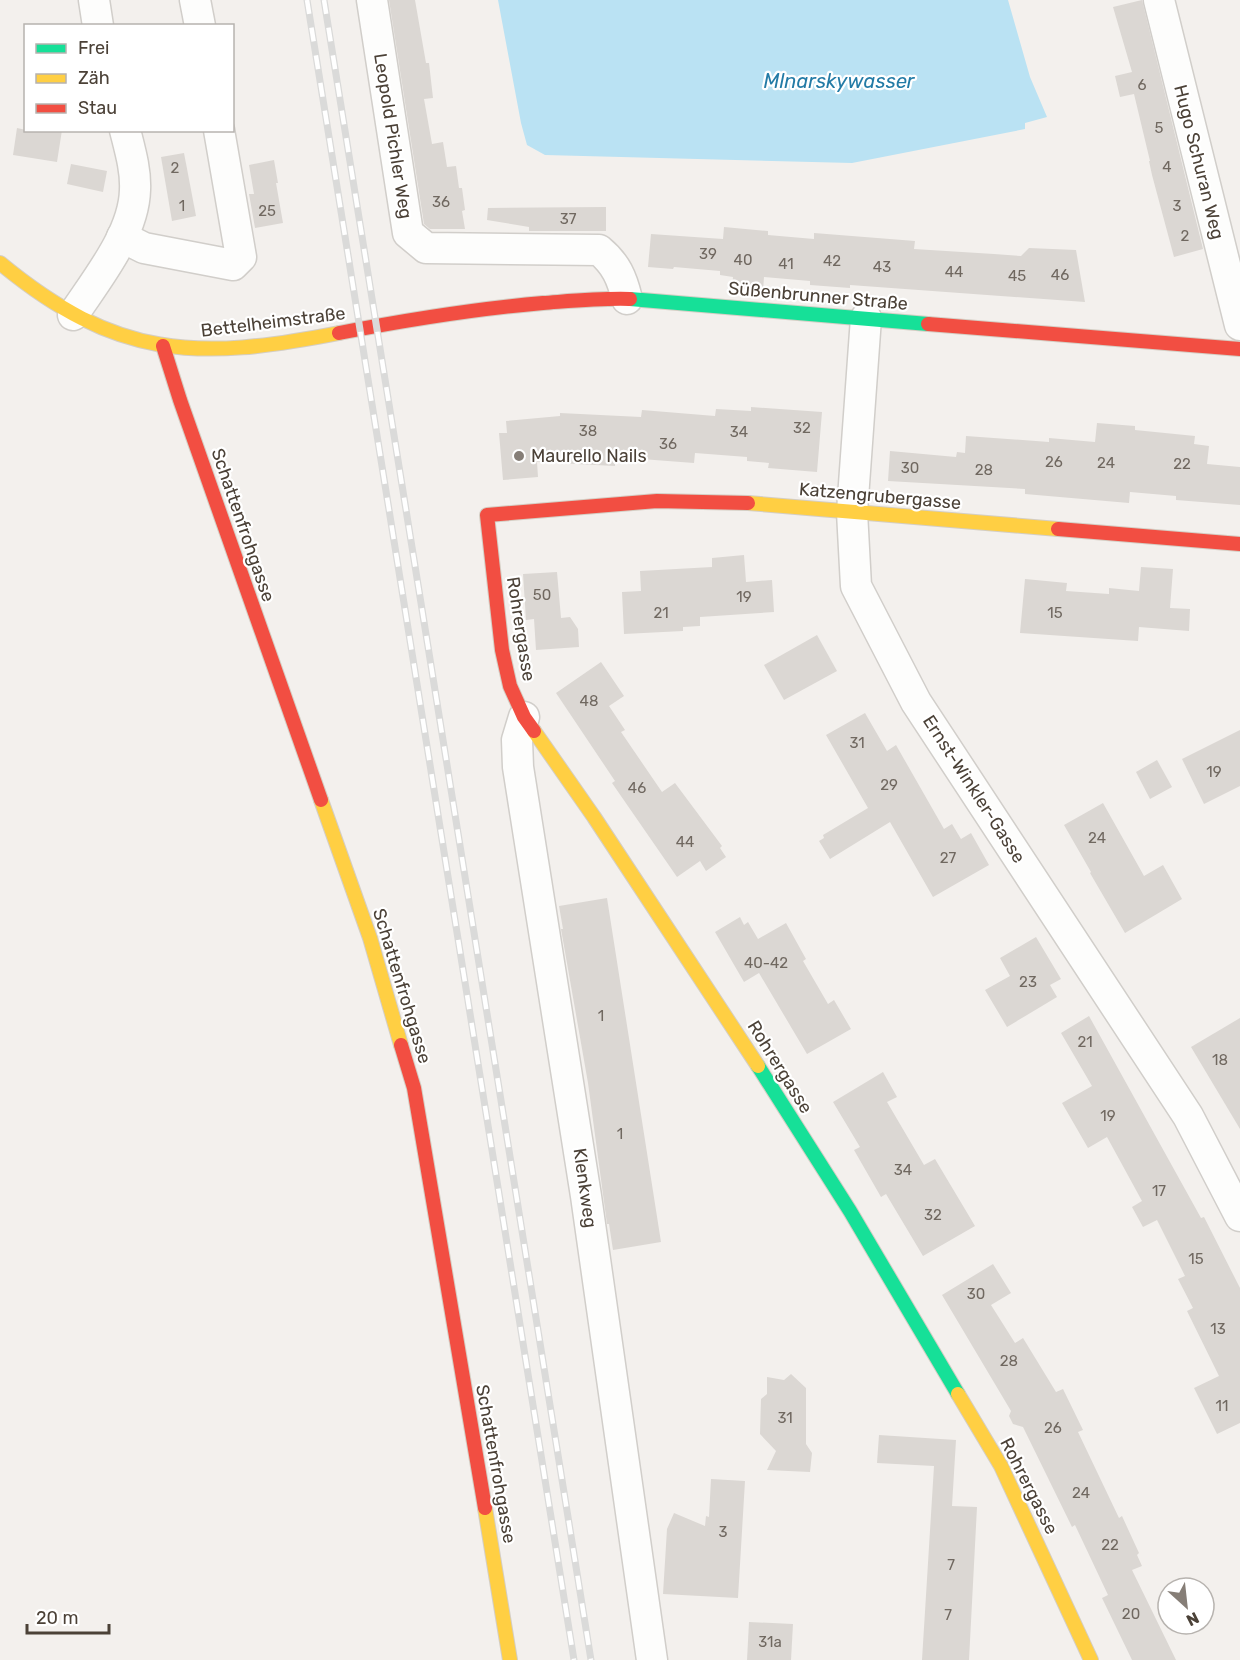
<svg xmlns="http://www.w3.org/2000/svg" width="1240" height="1660" font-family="Rubik,sans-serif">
<rect width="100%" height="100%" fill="#f3f0ed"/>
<path fill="#bae2f3" d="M 498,0 L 1008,0 L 1030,77 L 1047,117 L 1025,123 L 1025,129 L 852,163 L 545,155 L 527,145 L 521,123 Z"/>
<g fill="#dbd7d3">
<path d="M 389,0 L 415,0 L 426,63 L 429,63 L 433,98 L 424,99 L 432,144 L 443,142 L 447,167 L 456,166 L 459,188 L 462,188 L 465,210 L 462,211 L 465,229 L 430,229 L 424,224 Z"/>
<path d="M 1142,0 L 1203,249 L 1174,257 L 1152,175 L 1149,161 L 1150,161 L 1134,94 L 1120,97 L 1115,76 L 1132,72 L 1113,7 Z"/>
<path d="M 17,128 L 26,130 L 62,130 L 57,162 L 13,155 Z"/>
<path d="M 184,153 L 196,216 L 172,221 L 161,157 Z"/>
<path d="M 274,160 L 278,183 L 276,183 L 283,223 L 255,228 L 249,194 L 254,194 L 249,165 Z"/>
<path d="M 71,164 L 107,171 L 103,192 L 67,184 Z"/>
<path d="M 606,207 L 606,231 L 529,231 L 529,227 L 487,220 L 488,208 Z"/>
<path d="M 724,227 L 768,231 L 768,235 L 814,239 L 814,233 L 915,241 L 914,249 L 994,254 L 1021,256 L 1029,248 L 1076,250 L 1085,302 L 850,285 L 850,288 L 810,285 L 810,281 L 764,277 L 763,291 L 732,288 L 733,277 L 720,275 L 720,271 L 674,267 L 673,269 L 648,267 L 651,234 L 723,239 Z"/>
<path d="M 751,407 L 822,412 L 817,472 L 768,468 L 769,463 L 747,461 L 747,457 L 695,453 L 694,463 L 615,457 L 615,466 L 537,462 L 538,477 L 503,480 L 499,433 L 507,433 L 506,421 L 560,416 L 560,413 L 641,417 L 642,410 L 715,416 L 716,409 L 751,411 Z"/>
<path d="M 1097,423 L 1135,426 L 1135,430 L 1195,436 L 1194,444 L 1209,446 L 1207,464 L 1240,467 L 1240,505 L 1176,500 L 1176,496 L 1130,492 L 1129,503 L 1025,494 L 1025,489 L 888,481 L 890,451 L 956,457 L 957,452 L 965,453 L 966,436 L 1049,442 L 1049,438 L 1095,442 Z"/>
<path d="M 744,555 L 746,582 L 772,580 L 774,612 L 700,617 L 700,626 L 683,627 L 683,631 L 624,634 L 622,592 L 641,591 L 640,571 L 712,567 L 712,558 Z"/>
<path d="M 1141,567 L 1173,569 L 1170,608 L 1190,609 L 1189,631 L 1139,627 L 1138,641 L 1020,633 L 1025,579 L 1067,583 L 1066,591 L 1109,594 L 1109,588 L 1139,591 Z"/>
<path d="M 557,572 L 561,618 L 570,617 L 578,629 L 579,647 L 536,650 L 534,619 L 526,620 L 523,574 Z"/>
<path d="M 817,635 L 837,671 L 784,700 L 764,665 Z"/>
<path d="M 601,662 L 624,696 L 609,706 L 625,730 L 621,732 L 662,792 L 675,783 L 722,846 L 720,848 L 726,857 L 706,871 L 700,861 L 677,877 L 612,783 L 615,781 L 556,693 Z"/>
<path d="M 865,713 L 887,751 L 896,745 L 944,829 L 952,824 L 961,839 L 971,833 L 989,865 L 933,897 L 890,822 L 830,859 L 819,841 L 824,838 L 823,835 L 868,808 L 826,735 Z"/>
<path d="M 1240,730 L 1240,786 L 1204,804 L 1182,759 Z"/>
<path d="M 1157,760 L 1172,787 L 1150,799 L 1136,772 Z"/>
<path d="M 1103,803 L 1144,876 L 1163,865 L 1182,899 L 1125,933 L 1090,873 L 1091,872 L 1064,825 Z"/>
<path d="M 607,898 L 661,1242 L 613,1250 L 609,1224 L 607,1224 L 588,1083 L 561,929 L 563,929 L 559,906 Z"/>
<path d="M 740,917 L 744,925 L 748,922 L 758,939 L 786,923 L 806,959 L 803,961 L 828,1004 L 834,1000 L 851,1029 L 807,1054 L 759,973 L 744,982 L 715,932 Z"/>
<path d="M 1036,937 L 1061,979 L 1050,985 L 1057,997 L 1007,1027 L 985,990 L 1010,976 L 1000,958 Z"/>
<path d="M 1089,1016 L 1201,1218 L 1204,1217 L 1240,1288 L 1240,1423 L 1217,1434 L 1194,1388 L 1219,1376 L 1187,1311 L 1193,1308 L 1178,1279 L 1185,1276 L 1157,1220 L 1143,1227 L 1132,1207 L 1142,1201 L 1107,1137 L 1088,1148 L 1062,1103 L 1092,1086 L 1061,1033 Z"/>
<path d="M 1240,1018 L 1240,1129 L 1191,1047 Z"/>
<path d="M 883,1072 L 897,1097 L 887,1102 L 924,1165 L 935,1159 L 975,1226 L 923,1256 L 886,1194 L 881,1197 L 854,1150 L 860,1147 L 833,1102 Z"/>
<path d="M 993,1264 L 1011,1293 L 991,1305 L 1015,1343 L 1023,1338 L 1056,1392 L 1063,1389 L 1083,1430 L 1078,1432 L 1119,1518 L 1122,1516 L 1139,1553 L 1137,1555 L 1142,1566 L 1132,1570 L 1176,1660 L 1132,1660 L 1102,1598 L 1108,1595 L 1075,1525 L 1072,1527 L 1023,1427 L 1013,1424 L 1009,1416 L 1011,1411 L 942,1295 Z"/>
<path d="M 791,1374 L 806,1388 L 806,1444 L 812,1453 L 810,1472 L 767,1470 L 776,1451 L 760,1434 L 761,1399 L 767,1394 L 767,1377 L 784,1380 Z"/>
<path d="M 879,1435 L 956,1440 L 952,1506 L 977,1507 L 969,1660 L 922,1660 L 934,1466 L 877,1463 Z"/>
<path d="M 711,1479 L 745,1481 L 738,1598 L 663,1594 L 667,1529 L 674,1513 L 705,1526 L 706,1516 L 709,1517 Z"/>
<path d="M 749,1622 L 793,1624 L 791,1660 L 747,1660 Z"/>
</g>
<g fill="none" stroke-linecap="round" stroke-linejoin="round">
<g stroke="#d1ceca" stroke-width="33">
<g id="street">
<path d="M 94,0 L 98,26"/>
<path d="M 195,0 L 200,26"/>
<path d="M 372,0 L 408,233 L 426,248 L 599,250 C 616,264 622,278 627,299"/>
<path d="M 1159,0 L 1240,325"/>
<path d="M 122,237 L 144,248 L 233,265 L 241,257 L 219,130"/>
<path d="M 73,315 C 96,280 134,234 135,190 C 136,170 130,150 125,130"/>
<path d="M 866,318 L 852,512 L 856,586 L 916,702 L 1188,1116 L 1240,1216"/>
<path d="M 524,717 L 517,740 L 518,767 L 586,1196 L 652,1660"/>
</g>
</g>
<g stroke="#d4cec4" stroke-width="16">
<g id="fast">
<path d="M 630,299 L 928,324"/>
<path d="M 758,1066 L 850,1211 L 958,1394"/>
</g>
</g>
<g stroke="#d4cec4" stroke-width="16">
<g id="slow">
<path d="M 0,263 C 116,359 197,361 339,333"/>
<path d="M 748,503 L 1058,529"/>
<path d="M 534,731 L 594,817 L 758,1066"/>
<path d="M 321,800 L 370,938 L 401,1045"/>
<path d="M 958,1394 L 1001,1466 L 1091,1660"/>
<path d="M 485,1508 L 510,1660"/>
</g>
</g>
<g stroke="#d4cec4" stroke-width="16">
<g id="jam">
<path d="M 928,324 L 1240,349"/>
<path d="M 339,333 C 406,320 474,309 543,303 C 571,301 601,298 630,299"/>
<path d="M 163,346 L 180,400 L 321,800"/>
<path d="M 1058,529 L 1240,544"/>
<path d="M 534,731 L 524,717 L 510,686 L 502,650 L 487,515 L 657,501 L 748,503"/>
<path d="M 401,1045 L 414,1088 L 485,1508"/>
</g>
</g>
<use href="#street" stroke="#fdfdfc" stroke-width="30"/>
<use href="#fast" stroke="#16e098" stroke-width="14"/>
<use href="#slow" stroke="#ffcf43" stroke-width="14"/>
<use href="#jam" stroke="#f24e42" stroke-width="14"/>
<g stroke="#dadad9" stroke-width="7">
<g id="rail">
<path d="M 307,0 L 574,1660"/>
<path d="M 324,0 L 591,1660"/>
</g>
</g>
<use href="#rail" stroke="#fff" stroke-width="4.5" stroke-dasharray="14" stroke-linecap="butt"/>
</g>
<circle fill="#867e77" stroke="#fff" stroke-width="2" cx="519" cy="456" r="6"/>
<g text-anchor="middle" stroke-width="4.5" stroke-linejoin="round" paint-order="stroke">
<g font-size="15" fill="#706860">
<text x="1142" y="90">6</text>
<text x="1159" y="133">5</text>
<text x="1167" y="172">4</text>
<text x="175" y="173">2</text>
<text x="441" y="207">36</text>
<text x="182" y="211">1</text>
<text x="1177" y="211">3</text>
<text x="267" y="216">25</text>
<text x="568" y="224">37</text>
<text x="1185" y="241">2</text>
<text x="708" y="259">39</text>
<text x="743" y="265">40</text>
<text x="832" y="266">42</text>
<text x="786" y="269">41</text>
<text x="882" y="272">43</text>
<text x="954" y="277">44</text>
<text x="1060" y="280">46</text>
<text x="1017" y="281">45</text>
<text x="802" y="433">32</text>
<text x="588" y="436">38</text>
<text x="739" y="437">34</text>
<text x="668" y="449">36</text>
<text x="1054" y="467">26</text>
<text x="1106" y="468">24</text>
<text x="1182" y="469">22</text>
<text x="910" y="473">30</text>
<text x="984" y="475">28</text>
<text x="542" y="600">50</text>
<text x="744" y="602">19</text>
<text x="661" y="618">21</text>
<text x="1055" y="618">15</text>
<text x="589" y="706">48</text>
<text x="857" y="748">31</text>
<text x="1214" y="777">19</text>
<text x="889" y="790">29</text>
<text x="637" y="793">46</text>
<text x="1097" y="843">24</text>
<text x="685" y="847">44</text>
<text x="948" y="863">27</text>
<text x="766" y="968">40-42</text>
<text x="1028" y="987">23</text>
<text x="601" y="1021">1</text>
<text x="1085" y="1047">21</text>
<text x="1220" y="1065">18</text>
<text x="1108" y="1121">19</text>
<text x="620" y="1139">1</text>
<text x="903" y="1175">34</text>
<text x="1159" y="1196">17</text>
<text x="933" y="1220">32</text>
<text x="1196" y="1264">15</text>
<text x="976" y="1299">30</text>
<text x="1218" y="1334">13</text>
<text x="1009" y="1366">28</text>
<text x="1222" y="1411">11</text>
<text x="785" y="1423">31</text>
<text x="1053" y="1433">26</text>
<text x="1081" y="1498">24</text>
<text x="723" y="1537">3</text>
<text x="1110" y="1550">22</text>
<text x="951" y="1570">7</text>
<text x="1131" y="1619">20</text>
<text x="948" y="1620">7</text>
<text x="770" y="1647">31a</text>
</g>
<g font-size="18" fill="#4b4137" stroke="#fff">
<text transform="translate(393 136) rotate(81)" y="6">Leopold Pichler Weg</text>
<text transform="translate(1199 162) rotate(76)" y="6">Hugo Schuran Weg</text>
<text transform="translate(818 296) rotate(5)" y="6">Süßenbrunner Straße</text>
<text transform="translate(273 322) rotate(-7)" y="6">Bettelheimstraße</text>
<text transform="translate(880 496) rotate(5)" y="6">Katzengrubergasse</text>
<text transform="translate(243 525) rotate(71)" y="6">Schattenfrohgasse</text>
<text transform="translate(521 629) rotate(81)" y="6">Rohrergasse</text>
<text transform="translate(974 789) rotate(57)" y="6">Ernst-Winkler-Gasse</text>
<text transform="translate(402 986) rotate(73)" y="6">Schattenfrohgasse</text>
<text transform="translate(780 1067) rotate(58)" y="6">Rohrergasse</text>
<text transform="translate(585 1188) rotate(82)" y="6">Klenkweg</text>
<text transform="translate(496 1464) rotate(80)" y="6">Schattenfrohgasse</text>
<text transform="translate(1029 1486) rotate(63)" y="6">Rohrergasse</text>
</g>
<g font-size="18" fill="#4b4137" stroke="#fff" text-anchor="start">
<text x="531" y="462">Maurello Nails</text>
</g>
<g font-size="20" font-style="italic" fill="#237ba6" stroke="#fff">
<text x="839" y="88">Mlnarskywasser</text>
</g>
</g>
<rect x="24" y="24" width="210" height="108" fill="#ffffff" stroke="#b7b3af" stroke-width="1.5"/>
<rect x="36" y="44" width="30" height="9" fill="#16e098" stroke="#b7b3af" stroke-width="1.5"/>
<text x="78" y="54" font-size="18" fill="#4b4137">Frei</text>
<rect x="36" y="74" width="30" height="9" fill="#ffcf43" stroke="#b7b3af" stroke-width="1.5"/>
<text x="78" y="84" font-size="18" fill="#4b4137">Zäh</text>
<rect x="36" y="104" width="30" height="9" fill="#f24e42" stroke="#b7b3af" stroke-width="1.5"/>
<text x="78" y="114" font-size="18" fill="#4b4137">Stau</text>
<g transform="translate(1186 1606) rotate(153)"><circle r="28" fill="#ffffff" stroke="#b7b3af" stroke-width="1.5"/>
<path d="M0-4.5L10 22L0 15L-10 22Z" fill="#867e77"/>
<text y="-9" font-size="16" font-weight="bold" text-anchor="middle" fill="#4b4137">N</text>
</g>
<path d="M27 1624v9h82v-9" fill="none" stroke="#4b4137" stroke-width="3"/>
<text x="36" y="1624" font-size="18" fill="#4b4137" stroke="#ffffff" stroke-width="4.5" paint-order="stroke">20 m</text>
</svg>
